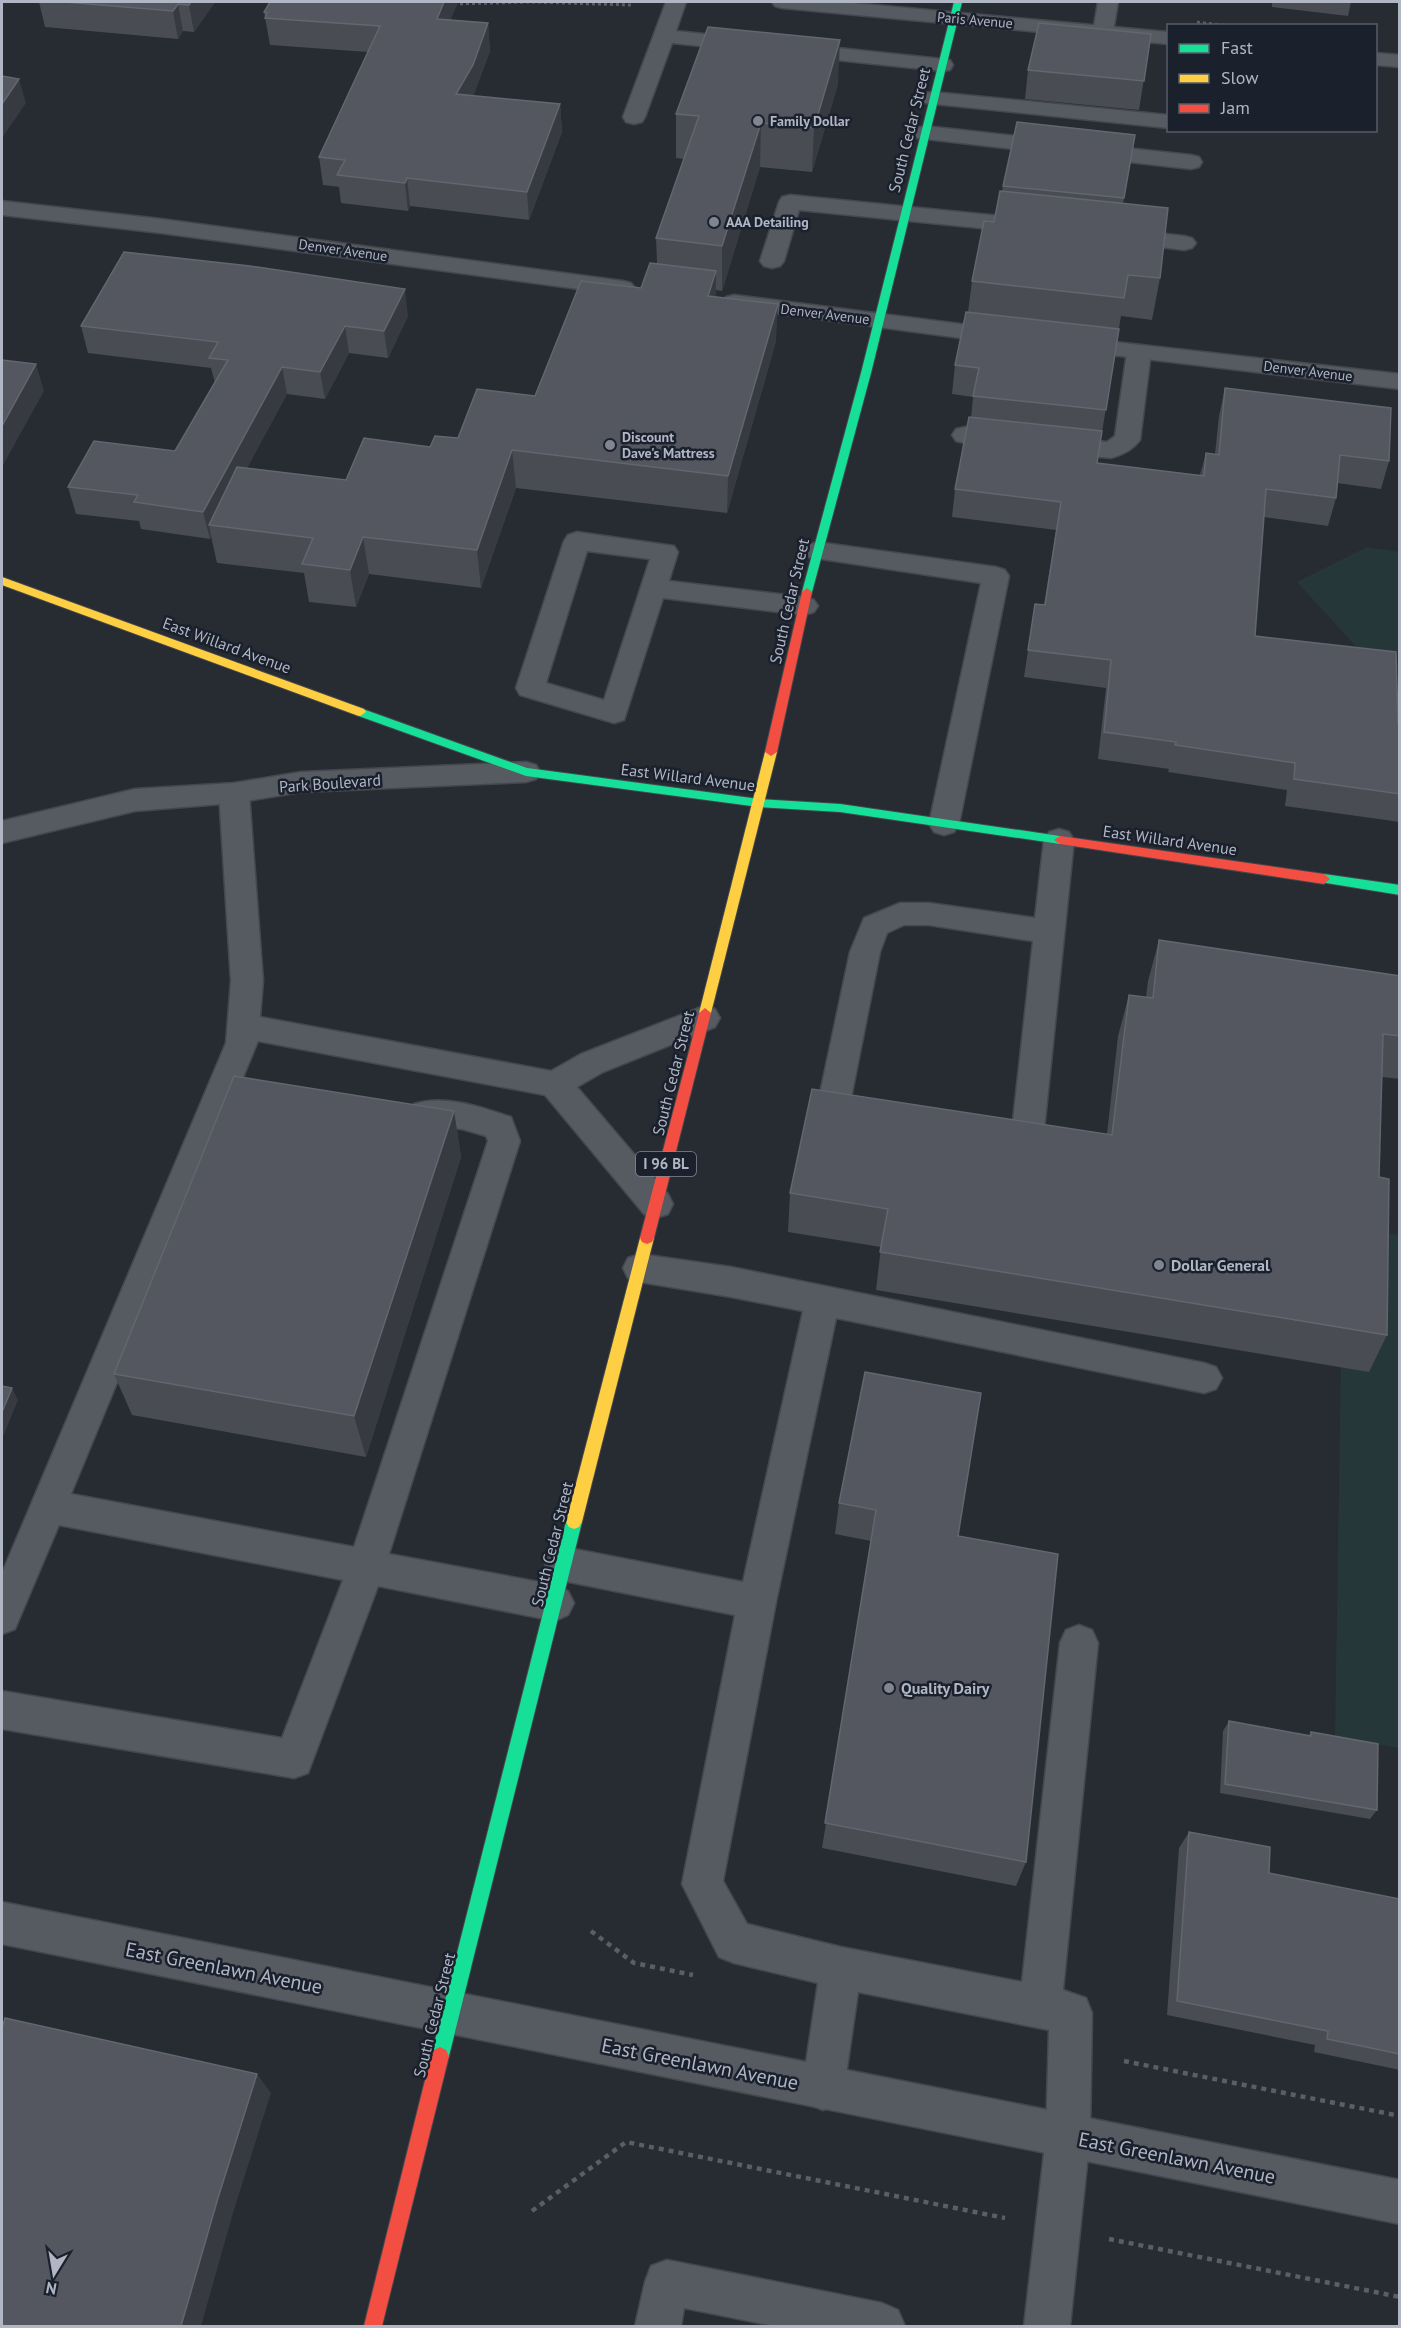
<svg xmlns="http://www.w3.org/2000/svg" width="1401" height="2328" font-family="'PT Sans',sans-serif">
<rect width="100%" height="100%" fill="#272b32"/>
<g fill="#26373a">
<path d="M 1367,547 L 1399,552 L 1399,671 L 1375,667 L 1297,582 Z"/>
<path d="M 1343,1227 L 1399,1235 L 1399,1748 L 1335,1737 Z"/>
</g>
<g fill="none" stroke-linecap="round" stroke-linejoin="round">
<g stroke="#44474d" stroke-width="3">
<g id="lane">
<path d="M 666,2 L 686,2 L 676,31 L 942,59 L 950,60 L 953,65 L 950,70 L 942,71 L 672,43 L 645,117 L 642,122 L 634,124 L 626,122 L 623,117 Z"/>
<path d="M 1098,2 L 1118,2 L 1113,32 L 1110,36 L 1103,38 L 1096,36 L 1093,32 Z"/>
<path d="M 933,92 L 1168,115 L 1168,128 L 925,103 L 922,98 L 925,93 Z"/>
<path d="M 925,126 L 1191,155 L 1199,157 L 1202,162 L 1199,167 L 1191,169 L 917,138 L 914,133 L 917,128 Z"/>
<path d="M 790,195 L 1030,219 L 1038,221 L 1041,226 L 1038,231 L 1030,233 L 799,210 L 784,261 L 780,266 L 772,268 L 764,266 L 760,261 L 779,202 L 782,197 Z"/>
<path d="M 1120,229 L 1184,236 L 1192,238 L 1196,243 L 1192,248 L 1184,250 L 1112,241 L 1108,236 L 1112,231 Z"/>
<path d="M 1139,345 L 1148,347 L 1151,352 L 1140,440 C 1133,450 1122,455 1111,458 L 965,443 L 956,441 L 952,435 L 956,429 L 965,427 L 1107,442 L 1115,436 L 1127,352 L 1130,347 Z"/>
<path d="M 577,532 L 674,546 L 678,552 L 669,581 L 804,597 L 814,600 L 818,606 L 814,612 L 804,615 L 663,598 L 624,720 L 614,723 L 520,695 L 516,688 L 564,541 L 568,535 ZM 587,551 L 650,559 L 604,700 L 546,683 Z"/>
<path d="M 817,542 L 996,567 L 1005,570 L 1009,576 L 959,824 L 954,832 L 944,835 L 934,832 L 929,824 L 981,583 L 808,557 L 804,551 L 808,545 Z"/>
<path d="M 234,783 L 244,786 L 249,793 L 263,981 L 260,1017 L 551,1071 L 581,1054 L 704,1006 L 715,1009 L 720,1018 L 715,1027 L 603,1072 L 577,1087 L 668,1194 L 673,1204 L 668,1214 L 656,1218 L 644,1214 L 545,1095 L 258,1041 L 71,1494 L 354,1547 L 488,1141 L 486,1136 L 462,1129 L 425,1126 L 414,1122 L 409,1113 L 414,1104 C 444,1094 481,1107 511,1117 L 520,1141 L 389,1554 L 555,1585 L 568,1591 L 574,1603 L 568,1615 L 555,1621 L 378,1586 L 308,1773 L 294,1778 L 2,1729 L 2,1691 L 282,1738 L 343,1580 L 59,1525 L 15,1629 L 2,1634 L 2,1573 L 226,1043 L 231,981 L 219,793 L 224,786 Z"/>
<path d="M 1059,829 L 1069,832 L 1074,840 L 1044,1130 L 1040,1139 L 1028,1143 L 1016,1139 L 1012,1130 L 1033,941 L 929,925 L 904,925 L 887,933 L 880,952 L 850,1103 L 845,1112 L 834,1116 L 823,1112 L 818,1103 L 850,952 L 864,918 L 900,903 L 929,903 L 1035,918 L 1044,840 L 1049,832 Z"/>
<path d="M 640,1254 L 731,1267 L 1204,1363 L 1216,1367 L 1222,1378 L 1216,1389 L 1204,1393 L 836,1318 L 776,1602 L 723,1881 L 747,1924 L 841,1947 L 1022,1982 L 1060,1643 L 1066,1630 L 1079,1625 L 1092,1630 L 1098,1643 L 1063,1990 L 1086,1998 L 1092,2013 L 1090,2136 L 1070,2326 L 1024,2326 L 1046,2136 L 1049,2030 L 858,1992 L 844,2089 L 838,2104 L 823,2110 L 808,2104 L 802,2089 L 818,1983 L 734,1963 L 719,1957 L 682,1884 L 735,1615 L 564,1581 L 551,1576 L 545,1564 L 551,1552 L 564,1547 L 743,1582 L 803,1311 L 731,1297 L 640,1282 L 628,1278 L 623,1268 L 628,1258 Z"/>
<path d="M 667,2260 L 882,2303 L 898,2310 L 905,2326 L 774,2326 L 684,2308 L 681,2326 L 635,2326 L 645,2282 L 651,2266 Z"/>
</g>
</g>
<g stroke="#44474d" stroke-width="3">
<g id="street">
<path d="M 772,2 L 843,2 L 1168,32 L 1168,44 L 782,8 L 775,6 Z"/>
<path d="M 1376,53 L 1400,55 L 1400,67 L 1376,65 Z"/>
<path d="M 2,201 L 161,219 L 623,281 L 631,283 L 635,288 L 631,293 L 623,295 L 161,233 L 2,215 Z"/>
<path d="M 734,295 L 1007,330 L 1016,332 L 1019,337 L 1016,342 L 1007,344 L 726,307 L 722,302 L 726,297 Z"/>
<path d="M 1070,337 L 1400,374 L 1400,389 L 1061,349 L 1058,344 L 1061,339 Z"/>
<path d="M 526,762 L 536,765 L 540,772 L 536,779 L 526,782 L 301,792 L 234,803 L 135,811 L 2,843 L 2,821 L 135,789 L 234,783 L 301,772 Z"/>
<path d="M 2,1902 L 1400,2180 L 1400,2224 L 2,1944 Z"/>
</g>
</g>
<g stroke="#44474d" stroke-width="2">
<g id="fast">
<path d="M 954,2 L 962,2 L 871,373 L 812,592 L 807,596 L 802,592 L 861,373 Z"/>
<path d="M 360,708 L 527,768 L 759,799 L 840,804 L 1060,836 L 1066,840 L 1060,844 L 840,812 L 759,807 L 526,776 L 356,715 L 356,709 Z"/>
<path d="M 1324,874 L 1400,885 L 1400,895 L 1320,882 L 1318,879 Z"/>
<path d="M 574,1515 L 579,1517 L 582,1522 L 449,2056 L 446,2062 L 440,2065 L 434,2062 L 431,2056 L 566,1522 L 569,1517 Z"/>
</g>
</g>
<g stroke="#44474d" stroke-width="2">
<g id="slow">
<path d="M 2,577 L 364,709 L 366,712 L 360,716 L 356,715 L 2,585 Z"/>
<path d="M 771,748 L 777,752 L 711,1013 L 705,1018 L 699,1013 L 765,752 Z"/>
<path d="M 647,1232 L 652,1234 L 654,1238 L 582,1522 L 579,1527 L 574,1529 L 569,1527 L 566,1522 L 640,1238 L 642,1234 Z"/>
</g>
</g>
<g stroke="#44474d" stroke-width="2">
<g id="jam">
<path d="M 807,588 L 812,592 L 777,752 L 771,756 L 765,752 L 802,592 Z"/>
<path d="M 1060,836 L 1324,874 L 1330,879 L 1324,884 L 1060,844 L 1054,840 Z"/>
<path d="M 705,1008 L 711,1013 L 654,1238 L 652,1242 L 647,1244 L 642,1242 L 640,1238 L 699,1013 Z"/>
<path d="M 440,2047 L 446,2050 L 449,2056 L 382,2326 L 364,2326 L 431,2056 L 434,2050 Z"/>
</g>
</g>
<g stroke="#5a5e65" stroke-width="3" stroke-dasharray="3 3" stroke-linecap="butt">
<path d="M 454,4 L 530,2 L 632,5"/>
<path d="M 1197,22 L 1229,26"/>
</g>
<g stroke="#5a5e65" stroke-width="4.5" stroke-dasharray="5 5" stroke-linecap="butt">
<path d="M 591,1931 L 634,1963 L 693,1975"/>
<path d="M 1124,2061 L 1400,2116"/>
<path d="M 532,2211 L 626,2142 L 1005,2218"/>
<path d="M 1109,2239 L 1400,2297"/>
</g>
<use href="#lane" fill="#565a61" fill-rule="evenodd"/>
<use href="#street" fill="#565a61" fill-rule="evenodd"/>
<use href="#fast" fill="#16e098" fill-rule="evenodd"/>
<use href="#slow" fill="#ffcf43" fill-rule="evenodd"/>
<use href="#jam" fill="#f24e42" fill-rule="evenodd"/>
</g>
<g fill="#494c53">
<path d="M 39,2 L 215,2 L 194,32 L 183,31 L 178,39 L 45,27 Z"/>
<path d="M 458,2 L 450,20 L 488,23 L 490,51 L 473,96 L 560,104 L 562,132 L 529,220 L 410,206 L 408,211 L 341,203 L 339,187 L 323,185 L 319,157 L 368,52 L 270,45 L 264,12 Z"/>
<path d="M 1272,2 L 1351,2 L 1348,16 L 1272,7 Z"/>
<path d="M 1151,34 L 1139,110 L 1025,99 L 1028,70 Z"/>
<path d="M 838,84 L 812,172 L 760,167 L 722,291 L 716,290 L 716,297 L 776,341 L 727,513 L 516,488 L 481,588 L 369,574 L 356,607 L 309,602 L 304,573 L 217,563 L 211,536 L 210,539 L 141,529 L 139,521 L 76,514 L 68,487 L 175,451 L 215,383 L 211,368 L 88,353 L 81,326 L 408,316 L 388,358 L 349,353 L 325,399 L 287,394 L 247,468 L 346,480 L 430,447 L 458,438 L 535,396 L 641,288 L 657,263 L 656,238 L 684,159 L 676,158 L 676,114 Z"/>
<path d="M 1135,135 L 1123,204 L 1160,278 L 1152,320 L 1121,316 L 1097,463 L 1200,475 L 1206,453 L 1215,454 L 1219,416 L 1225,388 L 1389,461 L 1381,489 L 1337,483 L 1336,498 L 1328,526 L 1264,517 L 1255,636 L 1398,723 L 1400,723 L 1400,822 L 1285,806 L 1287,790 L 1168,772 L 1169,769 L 1098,759 L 1106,688 L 1024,677 L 1035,604 L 1044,605 L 1056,530 L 952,517 L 955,489 L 971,418 L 973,397 L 952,394 L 955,365 L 968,312 L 972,281 L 994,222 L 1002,192 L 1003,186 Z"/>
<path d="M 1159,940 L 1400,976 L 1400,1079 L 1382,1077 L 1379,1177 L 1387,1335 L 1369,1372 L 876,1290 L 881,1247 L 788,1232 L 790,1193 L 1107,1134 L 1118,1036 L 1129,995 L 1146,997 L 1148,981 Z"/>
<path d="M 454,1111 L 461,1157 L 366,1457 L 132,1415 L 114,1374 Z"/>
<path d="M 865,1372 L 958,1536 L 1026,1862 L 1016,1886 L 822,1848 L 871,1541 L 835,1534 L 839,1503 Z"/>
<path d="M 1229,1721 L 1308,1736 L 1311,1732 L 1377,1810 L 1370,1819 L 1220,1793 L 1223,1731 Z"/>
<path d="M 1189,1832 L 1269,1873 L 1400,1899 L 1400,2070 L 1314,2052 L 1315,2045 L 1167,2015 L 1179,1848 Z"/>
</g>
<g fill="#373a41">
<path d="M 191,2 L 215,2 L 194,32 L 189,5 Z"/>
<path d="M 444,2 L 458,2 L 439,47 L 437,19 Z"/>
<path d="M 178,4 L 183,31 L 178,39 L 173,11 Z"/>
<path d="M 488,23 L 490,51 L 475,92 L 458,122 L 456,94 Z"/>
<path d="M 840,40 L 838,84 L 812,172 L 814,128 Z"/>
<path d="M 19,79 L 26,103 L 2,138 L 2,104 Z"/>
<path d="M 560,104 L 562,132 L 529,220 L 527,192 Z"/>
<path d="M 761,123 L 760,167 L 722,291 L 722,246 Z"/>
<path d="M 407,178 L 410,206 L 408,211 L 405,183 Z"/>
<path d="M 716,271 L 716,309 L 708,296 Z"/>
<path d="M 405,289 L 408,316 L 388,358 L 384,331 Z"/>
<path d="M 778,304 L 776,341 L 727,513 L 728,476 Z"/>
<path d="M 345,326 L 349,353 L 325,399 L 320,372 Z"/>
<path d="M 36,364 L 44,391 L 2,467 L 2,426 Z"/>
<path d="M 282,367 L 287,394 L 216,526 L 209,525 L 211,536 L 210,539 L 203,512 Z"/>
<path d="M 512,450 L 516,488 L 481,588 L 477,550 Z"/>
<path d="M 363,537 L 369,574 L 356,607 L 350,570 Z"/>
<path d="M 454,1111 L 461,1157 L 366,1457 L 354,1416 Z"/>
<path d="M 12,1388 L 18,1400 L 2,1439 L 2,1412 Z"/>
<path d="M 257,2074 L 271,2093 L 233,2213 L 201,2326 L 181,2326 L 218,2198 Z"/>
</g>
<g fill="#545760" stroke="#62666f" stroke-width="1.5">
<path d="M 65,2 L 191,2 L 189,5 L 178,4 L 173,11 Z"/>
<path d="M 270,2 L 444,2 L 437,19 L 488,23 L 473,65 L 456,94 L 560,104 L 527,192 L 407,178 L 405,183 L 337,175 L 345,160 L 319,157 L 380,26 L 265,18 L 267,13 L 264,12 Z"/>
<path d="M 1039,23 L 1151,34 L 1144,81 L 1028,70 Z"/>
<path d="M 708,27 L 840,40 L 814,128 L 761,123 L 722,246 L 656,238 L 699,116 L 676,114 Z"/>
<path d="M 2,76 L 19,79 L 2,104 Z"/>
<path d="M 1017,122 L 1135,135 L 1124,198 L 1003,186 Z"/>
<path d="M 1000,191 L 1168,208 L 1160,278 L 1128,275 L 1124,298 L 972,281 L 984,221 L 994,222 Z"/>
<path d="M 124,252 L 250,266 L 405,289 L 384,331 L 345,326 L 320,372 L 282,367 L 203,512 L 134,502 L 138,495 L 68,487 L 94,441 L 175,451 L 228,360 L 209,358 L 218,342 L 81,326 Z"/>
<path d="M 650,263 L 716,271 L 708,296 L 778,304 L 728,476 L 512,450 L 477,550 L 363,537 L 350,570 L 302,564 L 313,538 L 209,525 L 237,467 L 346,480 L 364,438 L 430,447 L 435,436 L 458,438 L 477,389 L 535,396 L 581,281 L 641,288 Z"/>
<path d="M 966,312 L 1119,329 L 1106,410 L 973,396 L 979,368 L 955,365 Z"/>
<path d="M 2,360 L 36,364 L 2,426 Z"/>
<path d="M 1225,388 L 1391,408 L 1389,461 L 1340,455 L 1336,498 L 1266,489 L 1255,636 L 1396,652 L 1398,723 L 1400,723 L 1400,794 L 1294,779 L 1295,763 L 1175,745 L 1176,742 L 1104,732 L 1111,660 L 1028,650 L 1035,604 L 1045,605 L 1061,502 L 955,489 L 969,417 L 1102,431 L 1097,463 L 1204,476 L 1206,453 L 1219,455 Z"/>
<path d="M 1159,940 L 1400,976 L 1400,1036 L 1383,1034 L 1379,1177 L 1389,1179 L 1387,1335 L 880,1252 L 888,1209 L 790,1193 L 812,1089 L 1112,1135 L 1129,995 L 1153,998 Z"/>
<path d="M 234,1076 L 454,1111 L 354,1416 L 114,1374 Z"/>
<path d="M 865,1372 L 981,1393 L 958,1536 L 1058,1554 L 1026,1862 L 825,1823 L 876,1510 L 839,1503 Z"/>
<path d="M 2,1386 L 12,1388 L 2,1412 Z"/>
<path d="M 1229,1721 L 1311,1736 L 1311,1732 L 1378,1744 L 1377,1810 L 1225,1784 Z"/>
<path d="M 1189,1832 L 1270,1847 L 1269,1873 L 1400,1899 L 1400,2054 L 1327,2039 L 1328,2031 L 1177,2001 Z"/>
<path d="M 5,2018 L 257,2074 L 218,2198 L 181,2326 L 2,2326 L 2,2029 Z"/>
</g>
<g fill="#808591" stroke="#1a212d" stroke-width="2">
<circle cx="758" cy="121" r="6"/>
<circle cx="714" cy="222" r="6"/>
<circle cx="610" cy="445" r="6"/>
<circle cx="1159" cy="1265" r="6"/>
<circle cx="889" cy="1688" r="6"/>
</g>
<g text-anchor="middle" stroke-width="5" stroke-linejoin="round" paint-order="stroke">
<g font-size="14" fill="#b0b6c4" stroke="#1a212d">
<text transform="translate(975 20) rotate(5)" y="5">Paris Avenue</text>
<text transform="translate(343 250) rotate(8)" y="5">Denver Avenue</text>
<text transform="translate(825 314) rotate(7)" y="5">Denver Avenue</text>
<text transform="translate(1308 371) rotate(7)" y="5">Denver Avenue</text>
</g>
<g font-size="14" font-weight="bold" fill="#b0b6c4" stroke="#1a212d" text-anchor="start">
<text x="770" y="126">Family Dollar</text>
<text x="726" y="227">AAA Detailing</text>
<text x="622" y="442">Discount<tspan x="622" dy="16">Dave's Mattress</tspan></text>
</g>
<rect fill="#1a212d" stroke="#838997" stroke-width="1.5" x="636" y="1152" width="60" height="24" rx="4.5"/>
<g font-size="15" font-weight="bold" fill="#b0b6c4">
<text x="666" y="1169">I 96 BL</text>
</g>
<g font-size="16" fill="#b0b6c4" stroke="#1a212d">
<text transform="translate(909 130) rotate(-76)" y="6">South Cedar Street</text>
<text transform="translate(789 601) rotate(-77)" y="6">South Cedar Street</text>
<text transform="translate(227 645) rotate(20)" y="6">East Willard Avenue</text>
<text transform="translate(688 777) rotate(7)" y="6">East Willard Avenue</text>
<text transform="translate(330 783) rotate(-4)" y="6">Park Boulevard</text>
<text transform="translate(1170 840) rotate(8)" y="6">East Willard Avenue</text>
<text transform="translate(673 1073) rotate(-76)" y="6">South Cedar Street</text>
<text transform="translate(552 1544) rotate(-76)" y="6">South Cedar Street</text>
<text transform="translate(434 2015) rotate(-76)" y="6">South Cedar Street</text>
</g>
<g font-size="16" font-weight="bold" fill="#b0b6c4" stroke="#1a212d" text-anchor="start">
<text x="1171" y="1271">Dollar General</text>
<text x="901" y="1694">Quality Dairy</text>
</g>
<g font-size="20" fill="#b0b6c4" stroke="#1a212d">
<text transform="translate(224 1968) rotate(11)" y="7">East Greenlawn Avenue</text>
<text transform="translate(700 2064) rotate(11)" y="7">East Greenlawn Avenue</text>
<text transform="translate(1177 2158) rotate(11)" y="7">East Greenlawn Avenue</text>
</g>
</g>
<rect width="1401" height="2328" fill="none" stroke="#b0b6c4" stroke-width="6"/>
<rect x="1167" y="24" width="210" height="108" fill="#1a212d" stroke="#565d69" stroke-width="1.5"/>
<rect x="1179" y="44" width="30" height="9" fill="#16e098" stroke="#565d69" stroke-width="1.5"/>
<text x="1221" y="54" font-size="18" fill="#b0b6c4">Fast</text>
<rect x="1179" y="74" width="30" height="9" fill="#ffcf43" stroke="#565d69" stroke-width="1.5"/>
<text x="1221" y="84" font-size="18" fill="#b0b6c4">Slow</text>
<rect x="1179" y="104" width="30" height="9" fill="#f24e42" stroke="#565d69" stroke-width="1.5"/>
<text x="1221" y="114" font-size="18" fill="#b0b6c4">Jam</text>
<g transform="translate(54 2274) rotate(191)" stroke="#1a212d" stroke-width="4.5" paint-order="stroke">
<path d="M0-4.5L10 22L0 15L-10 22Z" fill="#b0b6c4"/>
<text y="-9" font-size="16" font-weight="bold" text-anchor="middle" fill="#b0b6c4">N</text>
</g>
</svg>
